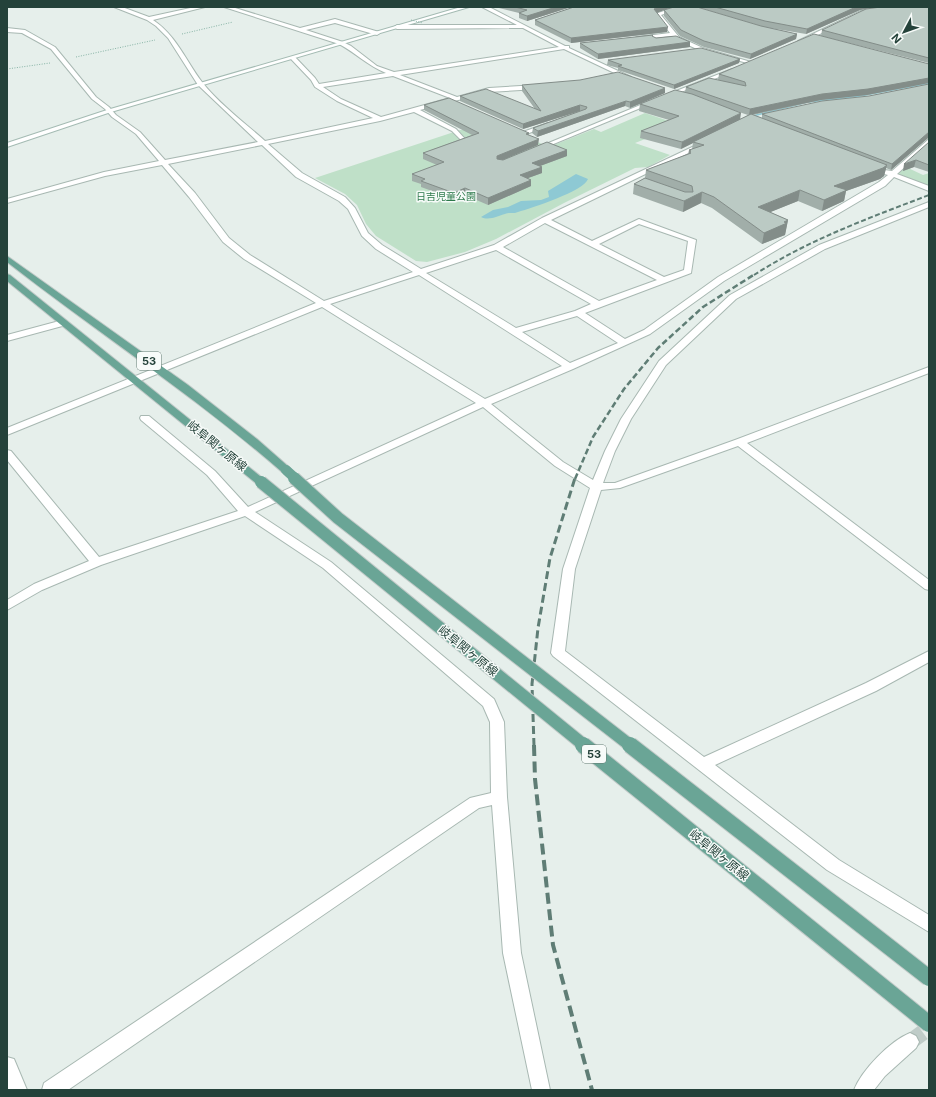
<svg xmlns="http://www.w3.org/2000/svg" width="936" height="1097" font-family="Inter,'Noto Sans JP',sans-serif">
<rect width="100%" height="100%" fill="#e6efeb"/>
<g fill="#bfe0c8">
<path d="M 645,113 L 681,125 L 635,143 L 670,155 L 648,167 L 635,168 L 564,203 L 496,239 L 465,252 L 427,262 L 416,261 L 376,236 L 366,224 L 357,205 L 345,194 L 315,178 L 460,130 L 471,130 L 495,123 L 549,147 L 594,129 L 601,132 Z"/>
<path d="M 906,167 L 923,175 L 929,173 L 929,187 L 897,174 Z"/>
</g>
<path fill="#8ec9d4" d="M 576,174 L 588,179 C 584,191 532,208 518,212 C 514,214 509,212 505,214 C 498,216 489,221 481,217 L 493,210 L 508,207 L 521,201 L 541,200 L 549,197 L 548,191 Z"/>
<g fill="none" stroke-linecap="round" stroke-linejoin="round">
<path fill="#8ec9d4" fill-rule="evenodd" d="M 929,82 L 929,84 L 859,97 L 807,103 L 752,117 L 750,116 L 807,101 L 859,95 Z"/>
<path stroke="#bfccc8" stroke-width="16" stroke-dasharray="16 8" stroke-linecap="butt" d="M 910,1042 L 929,1028"/>
<g stroke="#a8b8b2" stroke-width="2">
<path id="lane" d="M 650,101 L 655,102 L 539,150 L 534,149 Z"/>
</g>
<g stroke="#a8b8b2" stroke-width="2">
<g id="street">
<path d="M 114,7 L 122,7 L 149,17 L 195,7 L 205,7 L 153,20 C 176,35 186,61 202,82 C 218,103 245,123 265,141 L 373,118 L 337,101 L 315,87 L 311,80 L 291,59 L 291,57 L 295,57 L 315,78 L 319,84 L 386,73 C 368,66 356,53 339,44 L 224,7 L 232,7 L 300,28 L 335,19 L 379,32 L 380,33 L 377,35 L 335,23 L 306,30 L 343,42 L 351,46 L 377,66 L 394,72 L 559,47 L 523,28 L 397,29 L 394,27 L 397,25 L 517,25 L 482,7 L 489,7 L 565,46 L 569,46 L 569,48 L 631,77 L 631,79 L 627,79 L 564,49 L 400,75 L 457,97 L 489,88 L 538,85 L 541,87 L 538,89 L 489,92 L 420,110 L 456,129 L 465,139 L 462,141 L 452,131 L 414,112 L 380,121 L 268,144 L 302,173 L 345,197 L 355,208 L 368,233 L 382,245 L 421,269 L 494,245 L 542,218 L 705,141 L 709,141 L 709,143 L 551,220 L 592,241 L 639,219 L 696,240 L 691,273 L 585,313 L 625,339 L 644,330 L 718,277 L 879,182 L 888,175 L 884,174 L 884,170 L 892,171 L 929,139 L 929,145 L 897,174 L 929,186 L 929,191 L 894,177 L 885,186 L 724,281 L 650,334 L 573,369 L 491,404 L 563,462 L 593,480 L 605,451 L 621,419 L 659,361 L 730,295 L 819,245 L 929,202 L 929,207 L 825,249 L 736,299 L 666,365 L 631,419 L 615,451 L 603,483 L 615,483 L 735,440 L 929,367 L 929,373 L 747,443 L 929,580 L 929,590 L 925,589 L 738,446 L 620,488 L 601,490 L 575,569 L 565,651 L 704,757 L 866,683 L 929,651 L 929,662 L 876,691 L 715,765 L 839,860 L 929,915 L 929,932 L 827,870 L 553,656 L 551,653 L 563,569 L 590,488 L 555,466 L 483,407 L 255,512 L 331,562 L 494,699 L 504,722 L 507,797 L 521,953 L 550,1090 L 532,1090 L 503,953 L 492,805 L 479,808 L 68,1090 L 42,1090 L 44,1083 L 470,798 L 491,793 L 490,722 L 483,706 L 323,568 L 245,516 L 101,565 L 42,590 L 7,610 L 7,600 L 34,584 L 89,561 L 7,460 L 7,450 L 11,451 L 99,557 L 238,511 L 207,475 L 141,420 L 140,418 L 141,416 L 149,416 L 215,471 L 248,507 L 476,403 L 322,307 L 7,435 L 7,428 L 316,303 L 244,259 L 223,242 L 189,197 L 162,165 L 105,176 L 7,203 L 7,199 L 104,172 L 159,161 L 136,134 L 112,117 L 105,109 L 92,99 L 51,49 L 22,33 L 7,32 L 7,28 L 25,30 L 55,47 L 96,97 L 109,107 L 116,115 L 140,132 L 165,160 L 258,142 L 198,85 L 168,38 L 156,26 L 147,20 ZM 393,76 L 450,98 L 381,117 L 341,99 L 323,87 ZM 262,145 L 296,177 L 339,201 L 348,209 L 362,236 L 376,249 L 413,272 L 324,301 L 250,255 L 229,238 L 195,193 L 168,164 ZM 545,223 L 657,280 L 599,301 L 503,247 ZM 639,224 L 688,241 L 684,270 L 664,277 L 599,244 ZM 496,250 L 591,304 L 575,311 L 516,328 L 426,273 ZM 419,275 L 562,366 L 485,399 L 330,304 ZM 577,316 L 618,343 L 570,363 L 522,332 Z"/>
<path d="M 676,7 L 684,7 L 661,15 L 679,37 L 703,48 L 751,62 L 751,64 L 699,50 L 675,39 L 672,36 L 635,40 L 634,39 L 637,37 L 670,33 L 655,14 Z"/>
<path d="M 887,7 L 901,7 L 864,13 L 803,42 L 798,41 L 861,11 Z"/>
<path d="M 732,69 L 737,70 L 676,94 L 671,93 Z"/>
<path d="M 548,123 L 551,125 L 550,126 L 523,135 L 520,133 Z"/>
<path d="M 63,320 L 66,321 L 68,323 L 66,325 L 7,341 L 7,335 Z"/>
<path d="M 910,1033 L 916,1036 L 919,1042 L 916,1048 L 885,1076 L 874,1090 L 854,1090 C 862,1070 890,1041 910,1033 Z"/>
<path d="M 7,1057 L 14,1059 L 27,1090 L 8,1090 Z"/>
</g>
</g>
<g stroke="#a4bbb3" stroke-width="2">
<path id="secondary" d="M 461,7 L 469,7 L 111,112 L 7,147 L 7,143 L 107,110 Z"/>
</g>
<g stroke="#c2cac8" stroke-width="2">
<g id="primary">
<path d="M 7,256 L 188,385 L 257,439 L 290,468 L 291,470 L 290,472 L 282,472 C 195,396 98,333 7,262 Z"/>
<path d="M 7,274 L 10,275 L 265,480 L 267,482 L 265,484 L 257,484 L 7,281 Z"/>
</g>
</g>
<g stroke="#86b3a5" stroke-width="1" stroke-dasharray="1 1.5" stroke-linecap="butt">
<path d="M 182,34 L 233,22"/>
<path d="M 76,57 L 155,40"/>
<path d="M 7,69 L 50,63"/>
</g>
<use href="#lane" fill="#fff" fill-rule="evenodd"/>
<use href="#street" fill="#fff" fill-rule="evenodd"/>
<use href="#secondary" fill="#fff" fill-rule="evenodd"/>
<use href="#primary" fill="#6aa596" fill-rule="evenodd"/>
<path stroke="#5f7d75" stroke-width="2" stroke-dasharray="5 2.5" stroke-linecap="butt" d="M 754,275 C 808,240 869,218 929,195"/>
<path stroke="#5f7d75" stroke-width="2.5" stroke-dasharray="6 3" stroke-linecap="butt" d="M 575,479 L 593,437 L 624,389 L 658,348 L 703,307 L 755,274"/>
<path stroke="#5f7d75" stroke-width="3" stroke-dasharray="8 4" stroke-linecap="butt" d="M 534,746 L 532,684 L 538,628 L 550,558 L 575,478"/>
<path stroke="#5f7d75" stroke-width="4" stroke-dasharray="11 5.5" stroke-linecap="butt" d="M 534,745 L 535,779 L 553,945 L 592,1090"/>
<g stroke="#c2cac8" stroke-width="10" stroke-linecap="butt">
<path id="primary-bridge-far2" d="M 286,470 L 296,479"/>
</g>
<g stroke="#c2cac8" stroke-width="14" stroke-linecap="butt">
<g id="primary-bridge-far1">
<path d="M 294,478 L 338,518 L 631,746"/>
<path d="M 261,482 L 585,746"/>
</g>
</g>
<g stroke="#c2cac8" stroke-width="18" stroke-linecap="butt">
<g id="primary-bridge">
<path d="M 583,745 L 929,1024"/>
<path d="M 630,745 L 929,978"/>
</g>
</g>
<path stroke="#86b3a5" stroke-width="1" stroke-dasharray="1 1.5" stroke-linecap="butt" d="M 411,20 L 423,23"/>
<use href="#primary-bridge-far2" stroke="#6aa596" stroke-width="10"/>
<use href="#primary-bridge-far1" stroke="#6aa596" stroke-width="12"/>
<use href="#primary-bridge" stroke="#6aa596" stroke-width="16"/>
</g>
<g fill="#a1aea9" fill-rule="evenodd">
<path d="M 495,7 L 571,7 L 527,21 L 519,18 L 519,13 Z"/>
<path d="M 574,7 L 672,7 L 657,12 L 667,32 L 571,43 L 535,25 L 535,20 Z"/>
<path d="M 697,7 L 877,7 L 860,10 L 806,34 L 764,27 Z"/>
<path d="M 929,7 L 929,63 L 821,36 L 822,30 Z"/>
<path d="M 664,10 L 761,26 L 797,34 L 796,39 L 750,59 L 704,47 L 680,36 L 664,16 Z"/>
<path d="M 653,35 L 653,37 L 656,38 L 690,42 L 690,47 L 598,59 L 580,48 L 580,43 Z"/>
<path d="M 740,59 L 739,63 L 674,89 L 618,70 L 618,68 L 607,65 L 608,60 Z"/>
<path d="M 929,64 L 929,83 L 867,95 L 821,100 L 753,115 L 762,118 L 762,114 L 869,96 L 929,84 L 929,138 L 928,138 L 891,170 L 886,168 L 884,176 L 880,179 L 846,191 L 844,201 L 822,211 L 798,201 L 770,212 L 788,220 L 785,235 L 762,244 L 712,208 L 701,203 L 683,212 L 633,194 L 634,184 L 645,178 L 646,170 L 688,154 L 689,150 L 692,149 L 693,143 L 681,149 L 640,138 L 641,131 L 669,120 L 639,111 L 640,104 L 685,92 L 686,87 L 718,80 L 719,74 ZM 724,107 L 748,115 L 741,119 Z"/>
<path d="M 522,85 L 665,93 L 630,108 L 625,106 L 537,137 L 532,133 L 533,128 L 580,111 L 523,129 L 460,101 L 460,96 L 535,109 L 522,91 Z"/>
<path d="M 424,105 L 529,133 L 529,136 L 538,145 L 502,160 L 567,150 L 567,156 L 540,166 L 542,167 L 542,173 L 528,178 L 531,180 L 531,186 L 488,205 L 465,195 L 454,199 L 421,187 L 421,184 L 412,181 L 412,174 L 437,165 L 423,159 L 423,153 L 472,135 L 424,110 Z"/>
<path d="M 929,142 L 929,172 L 914,167 L 903,171 Z"/>
</g>
<g fill="#838d89">
<path d="M 556,7 L 571,7 L 527,21 L 527,16 Z"/>
<path d="M 658,7 L 672,7 L 654,14 L 654,9 Z"/>
<path d="M 856,7 L 877,7 L 860,10 L 806,34 L 807,29 Z"/>
<path d="M 668,27 L 667,32 L 571,43 L 571,38 Z"/>
<path d="M 797,34 L 796,39 L 750,59 L 751,54 Z"/>
<path d="M 690,42 L 690,47 L 598,59 L 598,54 Z"/>
<path d="M 740,59 L 739,63 L 674,89 L 674,85 Z"/>
<path d="M 929,78 L 929,83 L 867,95 L 821,100 L 749,115 L 750,109 L 822,94 Z"/>
<path d="M 665,88 L 665,93 L 630,108 L 630,102 Z"/>
<path d="M 626,101 L 625,106 L 537,137 L 538,131 Z"/>
<path d="M 580,105 L 580,111 L 523,129 L 523,124 Z"/>
<path d="M 741,113 L 740,120 L 693,142 L 693,143 L 681,149 L 682,142 Z"/>
<path d="M 929,132 L 928,138 L 891,170 L 892,164 Z"/>
<path d="M 539,139 L 538,145 L 496,163 L 497,156 Z"/>
<path d="M 567,150 L 567,156 L 532,169 L 532,163 Z"/>
<path d="M 916,160 L 914,167 L 903,171 L 904,164 Z"/>
<path d="M 887,165 L 884,176 L 880,179 L 846,191 L 844,201 L 822,211 L 824,200 L 834,186 Z"/>
<path d="M 542,167 L 542,173 L 520,181 L 520,175 Z"/>
<path d="M 531,180 L 531,186 L 488,205 L 488,198 Z"/>
<path d="M 465,188 L 465,195 L 454,199 L 454,193 Z"/>
<path d="M 800,190 L 798,201 L 756,218 L 758,207 Z"/>
<path d="M 702,192 L 701,203 L 683,212 L 684,201 Z"/>
<path d="M 788,220 L 785,235 L 762,244 L 764,233 Z"/>
</g>
<g fill="#bbcac4" stroke="#838d89">
<path d="M 515,7 L 556,7 L 527,16 L 519,13 L 527,10 Z"/>
<path d="M 574,7 L 658,7 L 654,9 L 668,27 L 571,38 L 535,20 Z"/>
<path d="M 674,7 L 697,7 L 761,26 L 797,34 L 751,54 L 704,41 L 681,30 L 664,10 Z"/>
<path d="M 715,7 L 856,7 L 807,29 L 765,21 Z"/>
<path d="M 881,7 L 929,7 L 929,58 L 822,30 L 866,9 Z"/>
<path d="M 814,34 L 929,64 L 929,78 L 868,89 L 822,94 L 750,109 L 686,87 L 709,78 L 746,86 L 745,82 L 719,74 Z"/>
<path d="M 653,35 L 652,36 L 656,38 L 676,36 L 690,42 L 598,54 L 580,43 Z"/>
<path d="M 701,48 L 740,59 L 674,85 L 618,66 L 622,65 L 608,60 Z"/>
<path d="M 618,72 L 665,88 L 630,102 L 626,101 L 538,131 L 533,128 L 586,109 L 587,107 L 580,105 L 523,124 L 460,96 L 486,89 L 541,111 L 522,85 L 580,80 Z"/>
<path d="M 929,84 L 929,132 L 892,164 L 762,114 L 822,101 L 869,96 Z"/>
<path d="M 675,90 L 692,94 L 741,113 L 682,142 L 641,131 L 679,116 L 640,104 Z"/>
<path d="M 449,98 L 529,133 L 526,134 L 539,139 L 497,156 L 497,159 L 503,160 L 547,142 L 567,150 L 532,163 L 542,167 L 520,175 L 531,180 L 488,198 L 465,188 L 454,193 L 421,181 L 425,179 L 412,174 L 444,162 L 423,153 L 479,133 L 424,105 Z"/>
<path d="M 751,114 L 887,165 L 883,168 L 834,186 L 847,190 L 824,200 L 800,190 L 758,207 L 788,220 L 784,222 L 787,223 L 764,233 L 714,197 L 702,192 L 684,201 L 634,184 L 645,178 L 685,192 L 693,192 L 692,186 L 646,170 L 691,153 L 689,152 L 691,151 L 689,150 L 704,145 L 693,142 Z"/>
<path d="M 929,142 L 929,165 L 916,160 L 904,164 Z"/>
</g>
<g text-anchor="middle" stroke-width="3" stroke-linejoin="round" paint-order="stroke">
<g font-size="10" fill="#2d7a4b" stroke="#f7fbf9">
<text x="446" y="200">日吉児童公園</text>
</g>
<g fill="#f7fbf9" stroke="#637a73" stroke-width="1">
<rect x="137" y="352" width="24" height="18" rx="3"/>
<rect x="582" y="745" width="24" height="18" rx="3"/>
</g>
<g font-size="11" font-weight="bold" fill="#24423a">
<text x="149" y="365">53</text>
<text x="594" y="758">53</text>
</g>
<g font-size="12" fill="#24423a" stroke="#f7fbf9">
<text transform="translate(217 446) rotate(39)" y="4">岐阜関ヶ原線</text>
<text transform="translate(468 651) rotate(39)" y="4">岐阜関ヶ原線</text>
<text transform="translate(719 855) rotate(39)" y="4">岐阜関ヶ原線</text>
</g>
</g>
<rect width="936" height="1097" fill="none" stroke="#24423a" stroke-width="16"/>
<g transform="translate(904 32) rotate(229)" stroke="#f7fbf9" stroke-width="3" paint-order="stroke">
<path d="M0-3L7 15L0 10L-7 15Z" fill="#24423a"/>
<text y="-6" font-size="11" font-weight="bold" text-anchor="middle" fill="#24423a">N</text>
</g>
</svg>
